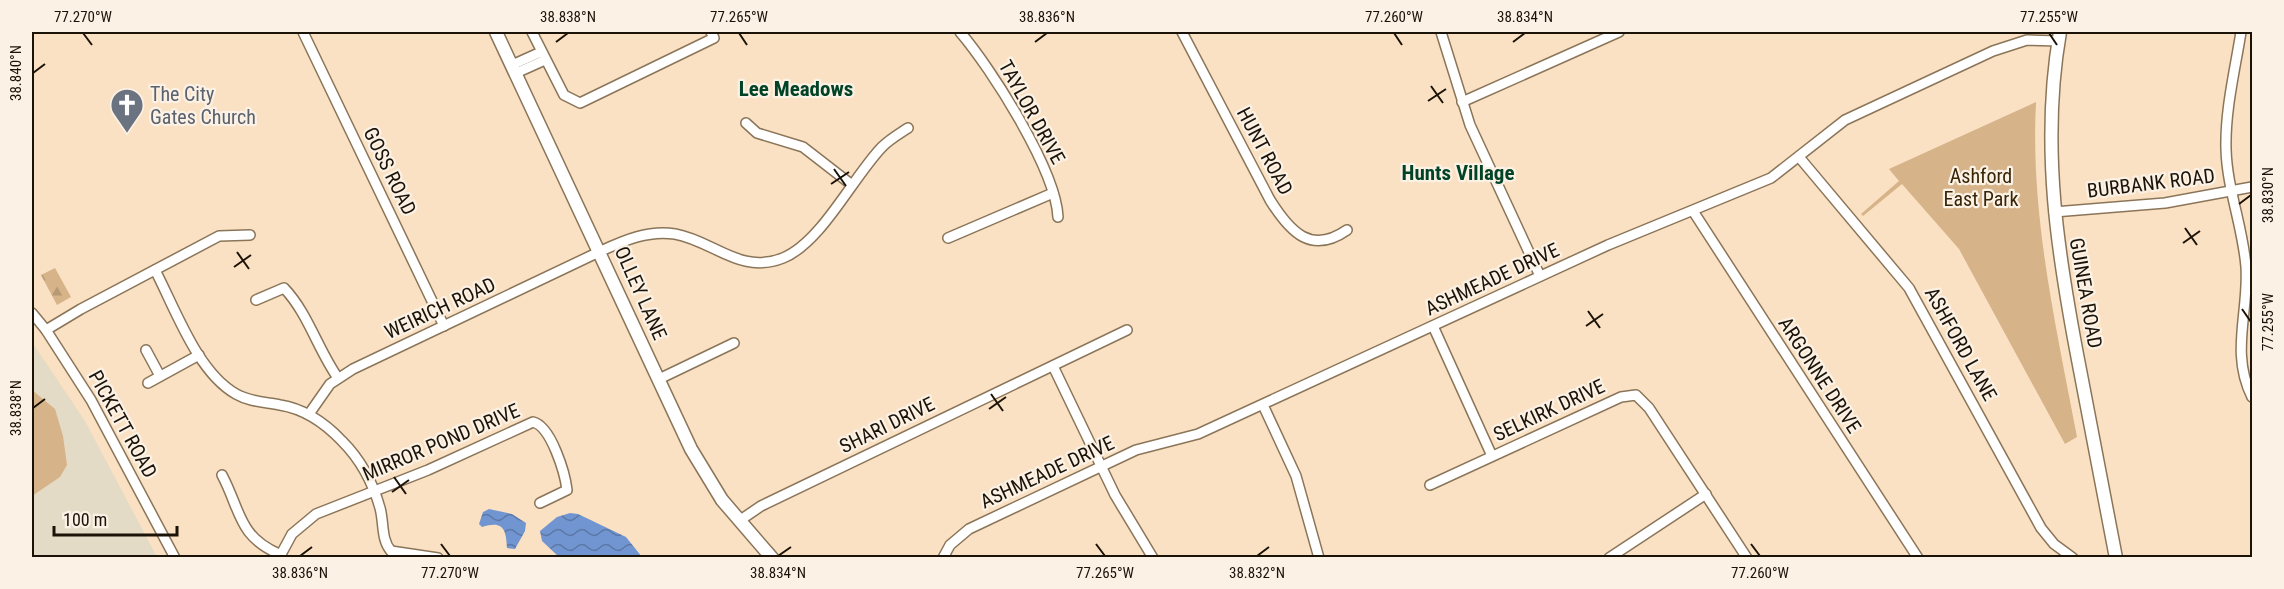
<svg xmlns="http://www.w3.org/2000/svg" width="2284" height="589" font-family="'Roboto Condensed',sans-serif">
<defs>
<pattern id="forest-firs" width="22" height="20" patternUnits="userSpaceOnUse" patternTransform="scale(1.5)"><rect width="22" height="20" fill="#d6b388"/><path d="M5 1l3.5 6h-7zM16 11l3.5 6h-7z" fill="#b79974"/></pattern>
<pattern id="water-waves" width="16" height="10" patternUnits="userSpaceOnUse" patternTransform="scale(1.5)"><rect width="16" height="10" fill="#7095d0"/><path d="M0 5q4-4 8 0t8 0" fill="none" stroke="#5b78a7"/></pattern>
</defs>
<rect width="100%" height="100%" fill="#fae1c3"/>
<path fill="#e4dbc6" d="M 32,342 L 85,421 L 157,557 L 32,557 Z"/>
<path fill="url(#forest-firs)" d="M 55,268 L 71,297 L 57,305 L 41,275 Z"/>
<g fill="#d6b388">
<path d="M 2036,102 C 2030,215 2056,326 2077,437 L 2065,444 L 1959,249 L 1902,184 L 1863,216 L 1861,214 L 1899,181 L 1889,169 Z"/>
<path d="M 32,390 L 55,409 L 63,436 L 67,465 L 60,477 L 32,496 Z"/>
</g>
<g fill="url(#water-waves)">
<path d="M 489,509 L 512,514 L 526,523 L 525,531 L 515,549 L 507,548 C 506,530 504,520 482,527 L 479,524 L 483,512 Z"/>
<path d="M 570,513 L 578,514 L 626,537 L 642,557 L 559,557 L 542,541 L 540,531 L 557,517 Z"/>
</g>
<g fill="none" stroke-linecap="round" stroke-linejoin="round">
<g stroke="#8b7559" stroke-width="12">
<g id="minor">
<path d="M 303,32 L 444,326"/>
<path d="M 532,32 L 564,95 L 580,103 L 714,38 L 711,32"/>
<path d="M 960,32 C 991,68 1056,170 1058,217"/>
<path d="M 1182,32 L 1270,200 C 1290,232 1311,255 1347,230"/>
<path d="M 1441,32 L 1470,125 L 1540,276"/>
<path d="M 2241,32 C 2235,70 2225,110 2226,149 C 2227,189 2243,227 2246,267 C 2249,312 2230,353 2252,397"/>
<path d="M 512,65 L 541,52"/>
<path d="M 516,73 L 545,60"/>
<path d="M 1462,102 L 1619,32"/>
<path d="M 746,123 L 757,133 L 803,147 L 852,185"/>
<path d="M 1799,157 L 1909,288 L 2041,528 L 2054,544 L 2073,558"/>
<path d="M 1693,211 L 1918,558"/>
<path d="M 2054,212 L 2165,203 L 2252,187"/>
<path d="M 948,238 L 1053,193"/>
<path d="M 155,270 C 175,308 197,372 236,394 C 250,402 265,402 280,405 C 305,409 325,423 342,441 C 360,459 373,483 380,508 C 384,522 381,540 391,551"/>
<path d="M 256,300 L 284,288 C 308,313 318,350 338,378"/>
<path d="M 32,313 L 46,330 L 91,400 L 175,558"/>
<path d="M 1433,326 L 1492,456"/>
<path d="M 46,330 L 81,309 L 219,236 L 250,235"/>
<path d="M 146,350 L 160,376"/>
<path d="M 1053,366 L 1115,495 L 1153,558"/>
<path d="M 659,379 L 734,343"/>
<path d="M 148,383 L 199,355"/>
<path d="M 1263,405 L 1296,476 L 1319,558"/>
<path d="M 309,414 L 330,384 L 353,369 L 601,251 C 625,240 648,230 675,234 C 714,241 740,275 783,258 C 821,243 853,177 882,147 C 890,139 899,134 908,128"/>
<path d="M 222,475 C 241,511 238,536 279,554"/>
<path d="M 1430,485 L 1621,397 L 1636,395 L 1649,408 L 1747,558"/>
<path d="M 739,521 L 761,506 L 1127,330"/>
<path d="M 391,551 L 438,558"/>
<path d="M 279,558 L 292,534 L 316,514 L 428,470 L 533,422 C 551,426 565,473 567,490 L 540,503"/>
<path d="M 943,558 L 950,545 L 969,529 L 1136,450 L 1198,434 L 1608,245 L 1771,178 L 1845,120 L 1993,51 L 2027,40 L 2059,41"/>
<path d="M 1609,558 L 1706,494"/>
</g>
</g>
<g stroke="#8b7559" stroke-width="15">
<g id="major">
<path d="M 496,32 L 691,449 L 722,500 L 772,558"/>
<path d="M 2060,32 C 2040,146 2058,257 2080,370 C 2092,432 2104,495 2116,558"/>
</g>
</g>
<use href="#minor" stroke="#fff" stroke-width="9"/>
<use href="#major" stroke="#fff" stroke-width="12"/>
</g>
<path fill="none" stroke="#1b1308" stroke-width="2" d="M 83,33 L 92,45M 739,33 L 747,45M 1394,33 L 1402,45M 2049,33 L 2057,45M 556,42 L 568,33M 1035,42 L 1047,33M 1513,42 L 1525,33M 33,73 L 45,64M 1431,86 L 1443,103M 1428,101 L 1446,89M 834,169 L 846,186M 831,184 L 849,172M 2239,204 L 2251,195M 2185,228 L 2197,245M 2183,243 L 2200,231M 237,252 L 249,269M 234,267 L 251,255M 2242,309 L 2251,322M 1588,311 L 1600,328M 1586,326 L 1603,314M 991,394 L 1003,411M 33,408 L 45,399M 989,409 L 1006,397M 394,477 L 406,494M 392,492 L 409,480M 441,544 L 450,556M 1096,544 L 1105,556M 1751,544 L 1760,556M 300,556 L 312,547M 778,556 L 791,547M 1257,556 L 1269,547"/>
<defs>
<g id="church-pin" transform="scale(1.725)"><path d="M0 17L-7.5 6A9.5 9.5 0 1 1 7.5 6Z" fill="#6b7280" stroke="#fbf1e5"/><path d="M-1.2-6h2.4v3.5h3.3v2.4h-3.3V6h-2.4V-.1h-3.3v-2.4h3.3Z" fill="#fff"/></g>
</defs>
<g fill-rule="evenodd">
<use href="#church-pin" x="127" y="105"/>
</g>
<g text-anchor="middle" stroke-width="4.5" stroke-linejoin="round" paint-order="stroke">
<g font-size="20" fill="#5b616d" stroke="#fbf1e5" text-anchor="start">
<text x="150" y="101">The City<tspan x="150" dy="23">Gates Church</tspan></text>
</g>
<g font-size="20" fill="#1b1308" stroke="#fbf1e5">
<text transform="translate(1032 112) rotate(61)" y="7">TAYLOR DRIVE</text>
<text transform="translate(1265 151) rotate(62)" y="7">HUNT ROAD</text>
<text transform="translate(390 171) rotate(64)" y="7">GOSS ROAD</text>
<text transform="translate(2151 183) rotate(-7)" y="7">BURBANK ROAD</text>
<text transform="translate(1492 279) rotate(-25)" y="7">ASHMEADE DRIVE</text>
<text transform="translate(641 293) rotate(66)" y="7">OLLEY LANE</text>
<text transform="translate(2086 293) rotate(80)" y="7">GUINEA ROAD</text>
<text transform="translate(440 308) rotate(-25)" y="7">WEIRICH ROAD</text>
<text transform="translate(1961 344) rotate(61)" y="7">ASHFORD LANE</text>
<text transform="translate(1820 375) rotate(57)" y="7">ARGONNE DRIVE</text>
<text transform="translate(1549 410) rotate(-25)" y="7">SELKIRK DRIVE</text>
<text transform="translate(123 424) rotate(61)" y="7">PICKETT ROAD</text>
<text transform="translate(887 425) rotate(-26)" y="7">SHARI DRIVE</text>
<text transform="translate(441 442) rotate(-23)" y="7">MIRROR POND DRIVE</text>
<text transform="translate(1047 472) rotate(-25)" y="7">ASHMEADE DRIVE</text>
</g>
<g font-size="20" fill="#382508" stroke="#fbf1e5">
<text x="1981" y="183">Ashford<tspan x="1981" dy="23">East Park</tspan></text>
</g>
<g font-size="21" font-weight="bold" fill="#004327" stroke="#fbf1e5">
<text x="796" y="96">Lee Meadows</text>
<text x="1458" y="180">Hunts Village</text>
</g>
</g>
<rect width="2284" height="589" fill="none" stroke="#fbf1e5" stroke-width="66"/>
<path d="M54 526v9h123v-9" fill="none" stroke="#1b1308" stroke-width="3"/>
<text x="63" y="526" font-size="18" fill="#1b1308" stroke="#fbf1e5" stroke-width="4.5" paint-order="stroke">100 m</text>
<rect x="33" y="33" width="2218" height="523" fill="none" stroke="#1b1308" stroke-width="2"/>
<g font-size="15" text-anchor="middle" fill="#1b1308">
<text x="83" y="22">77.270°W</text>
<text x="568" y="22">38.838°N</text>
<text x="739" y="22">77.265°W</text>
<text x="1047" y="22">38.836°N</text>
<text x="1394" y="22">77.260°W</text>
<text x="1525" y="22">38.834°N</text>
<text x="2049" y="22">77.255°W</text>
<text transform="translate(16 73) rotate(-90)" y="5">38.840°N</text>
<text transform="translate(2268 195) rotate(-90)" y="5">38.830°N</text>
<text transform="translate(2268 322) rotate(-90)" y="5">77.255°W</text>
<text transform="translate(16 408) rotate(-90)" y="5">38.838°N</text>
<text x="300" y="578">38.836°N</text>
<text x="450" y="578">77.270°W</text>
<text x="778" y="578">38.834°N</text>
<text x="1105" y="578">77.265°W</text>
<text x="1257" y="578">38.832°N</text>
<text x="1760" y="578">77.260°W</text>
</g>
</svg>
